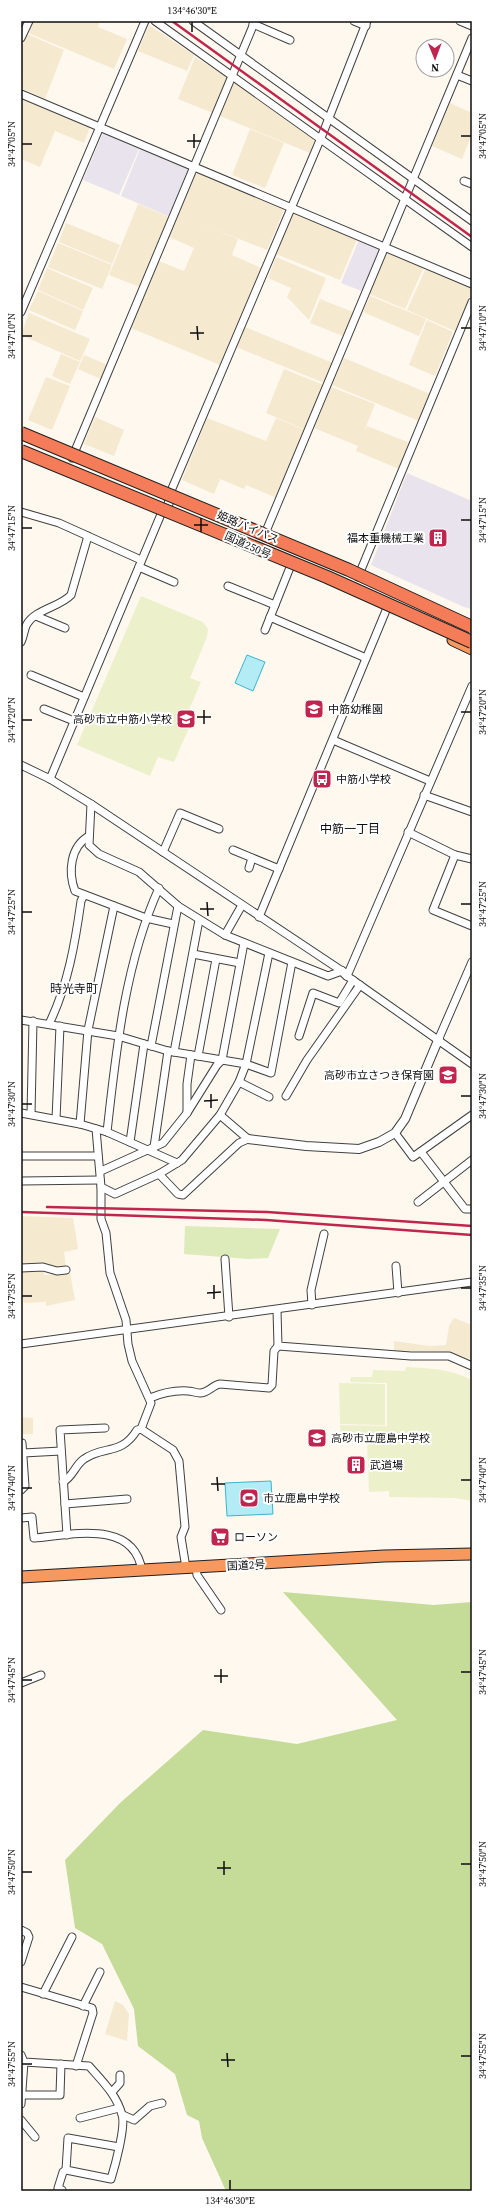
<svg xmlns="http://www.w3.org/2000/svg" width="493" height="2212" font-family="'Source Serif 4','Noto Sans JP',serif">
<rect width="100%" height="100%" fill="#fff8ef"/>
<g fill="#e9e3ed">
<path d="M 103,133 L 139,149 L 119,195 L 83,180 Z"/>
<path d="M 140,149 L 190,170 L 170,217 L 121,196 Z"/>
<path d="M 359,240 L 382,249 L 364,292 L 341,283 Z"/>
<path d="M 407,473 L 472,501 L 472,609 L 464,607 L 371,565 Z"/>
</g>
<g fill="#f5e9cf">
<path d="M 33,21 L 100,21 L 98,27 L 127,39 L 114,69 L 28,33 Z"/>
<path d="M 149,25 L 194,55 L 187,71 L 138,51 Z"/>
<path d="M 27,34 L 64,50 L 45,99 L 21,88 L 23,77 L 21,76 L 21,48 Z"/>
<path d="M 195,57 L 228,78 L 213,113 L 178,99 Z"/>
<path d="M 234,82 L 314,140 L 310,153 L 220,116 Z"/>
<path d="M 21,98 L 90,127 L 84,143 L 55,131 L 40,167 L 21,159 Z"/>
<path d="M 450,103 L 472,113 L 472,134 L 462,159 L 432,146 Z"/>
<path d="M 250,129 L 284,143 L 265,188 L 232,175 Z"/>
<path d="M 199,173 L 284,210 L 267,250 L 194,221 L 238,239 L 232,255 L 261,268 L 220,365 L 131,328 L 159,261 L 184,271 L 194,248 L 169,237 L 195,175 Z"/>
<path d="M 138,204 L 171,218 L 142,288 L 109,275 Z"/>
<path d="M 293,213 L 357,239 L 340,280 L 276,254 Z"/>
<path d="M 66,223 L 120,245 L 112,264 L 59,242 Z"/>
<path d="M 58,243 L 112,265 L 102,289 L 48,267 Z"/>
<path d="M 390,252 L 424,267 L 405,309 L 369,294 L 387,253 Z"/>
<path d="M 276,257 L 326,278 L 309,320 L 287,297 L 291,288 L 268,278 Z"/>
<path d="M 47,268 L 93,288 L 83,310 L 38,290 Z"/>
<path d="M 426,268 L 472,288 L 472,292 L 455,331 L 407,310 Z"/>
<path d="M 38,291 L 83,311 L 75,330 L 29,310 Z"/>
<path d="M 370,296 L 426,319 L 419,336 L 363,312 Z"/>
<path d="M 320,299 L 353,312 L 343,336 L 310,323 Z"/>
<path d="M 29,313 L 90,339 L 80,361 L 21,335 Z"/>
<path d="M 427,320 L 453,332 L 435,376 L 409,365 Z"/>
<path d="M 245,327 L 333,363 L 324,383 L 236,347 Z"/>
<path d="M 61,354 L 80,362 L 70,384 L 52,376 Z"/>
<path d="M 84,355 L 110,366 L 103,380 L 78,369 Z"/>
<path d="M 344,358 L 430,394 L 419,421 L 332,385 Z"/>
<path d="M 284,369 L 324,385 L 306,430 L 266,413 Z"/>
<path d="M 46,377 L 70,386 L 52,430 L 28,420 Z"/>
<path d="M 331,387 L 375,404 L 363,434 L 367,426 L 410,443 L 399,469 L 356,451 L 358,446 L 314,428 Z"/>
<path d="M 95,417 L 124,430 L 114,456 L 84,444 Z"/>
<path d="M 207,418 L 266,441 L 276,418 L 305,430 L 277,498 L 246,485 L 244,489 L 220,479 L 214,494 L 182,480 Z"/>
<path d="M 21,1216 L 73,1218 L 78,1249 L 64,1252 L 66,1268 L 56,1269 L 21,1265 Z"/>
<path d="M 21,1270 L 44,1270 L 44,1275 L 70,1273 L 75,1300 L 46,1306 L 46,1302 L 24,1303 L 21,1292 Z"/>
<path d="M 454,1318 L 472,1325 L 471,1360 L 447,1352 L 394,1351 L 394,1341 L 429,1346 L 446,1345 L 449,1326 Z"/>
<path d="M 21,1417 L 33,1418 L 33,1434 L 21,1434 Z"/>
<path d="M 115,2001 L 123,2005 L 129,2014 L 127,2041 L 105,2034 Z"/>
</g>
<path fill="#ddeab9" d="M 185,1226 L 280,1229 L 268,1258 L 248,1259 L 184,1254 Z"/>
<path fill="#c5db98" d="M 283,1592 L 434,1605 L 472,1602 L 472,2191 L 226,2191 L 202,2138 L 199,2121 L 187,2115 L 175,2074 L 138,2046 L 134,2009 L 102,1944 L 75,1928 L 65,1860 L 120,1803 L 203,1730 L 297,1744 L 397,1720 Z"/>
<g fill="#ecf1cb">
<path d="M 141,596 L 203,622 L 208,629 L 207,637 L 190,678 L 201,682 L 188,712 L 195,714 L 174,762 L 158,757 L 150,776 L 77,745 Z"/>
<path d="M 406,1367 C 429,1368 451,1369 472,1380 L 472,1501 L 455,1498 L 389,1497 L 389,1491 L 369,1492 L 367,1440 L 341,1440 L 340,1425 L 387,1426 L 387,1383 L 350,1382 L 351,1377 L 372,1377 L 373,1370 L 405,1371 Z"/>
<path d="M 339,1383 L 385,1384 L 385,1425 L 340,1424 Z"/>
</g>
<g fill="#b4ecf6" stroke="#3bb4ce">
<path d="M 247,655 L 265,662 L 253,691 L 235,683 Z"/>
<path d="M 271,1481 L 273,1514 L 227,1516 L 225,1483 Z"/>
</g>
<g fill="none" stroke-linecap="round" stroke-linejoin="round">
<g stroke="#414141" stroke-width="9">
<g id="minor">
<path d="M 155,21 L 472,247"/>
<path d="M 193,21 L 472,221"/>
<path d="M 354,21 L 366,26"/>
<path d="M 460,21 L 472,26"/>
<path d="M 253,24 L 290,40"/>
<path d="M 21,38 L 29,21"/>
<path d="M 457,75 L 472,81"/>
<path d="M 21,94 L 472,284"/>
<path d="M 464,181 L 472,184"/>
<path d="M 21,312 L 145,21"/>
<path d="M 72,458 L 255,21"/>
<path d="M 21,512 L 59,523 L 141,560"/>
<path d="M 264,536 L 472,38"/>
<path d="M 139,567 L 174,582"/>
<path d="M 358,577 L 472,302"/>
<path d="M 228,586 L 275,605"/>
<path d="M 36,616 L 65,628"/>
<path d="M 270,617 L 366,658"/>
<path d="M 265,630 L 291,565"/>
<path d="M 21,642 C 24,636 24,629 27,624 C 36,609 60,607 71,595 L 88,536"/>
<path d="M 31,675 L 84,697"/>
<path d="M 472,686 L 347,976 L 472,1064"/>
<path d="M 44,709 L 74,721"/>
<path d="M 333,740 L 430,781"/>
<path d="M 21,765 L 50,779 L 91,804 L 342,971"/>
<path d="M 50,779 L 164,507 L 169,504 L 168,498 L 323,133 L 367,21"/>
<path d="M 424,795 L 472,812"/>
<path d="M 91,804 L 89,845 L 99,854 L 139,872 L 178,906 L 225,935 L 328,976 L 342,971"/>
<path d="M 408,832 L 455,855 L 472,859"/>
<path d="M 89,836 C 70,847 68,872 75,891 L 146,918 L 173,924"/>
<path d="M 233,850 L 279,869"/>
<path d="M 163,852 L 180,813 L 219,829"/>
<path d="M 455,855 L 433,910 L 472,926"/>
<path d="M 249,868 L 252,858"/>
<path d="M 259,917 L 387,608"/>
<path d="M 225,935 L 242,905"/>
<path d="M 193,954 L 240,963"/>
<path d="M 21,1020 L 118,1036 L 168,1051 L 246,1064 L 271,1073 L 292,962"/>
<path d="M 49,1024 C 68,985 75,944 81,901 L 84,895"/>
<path d="M 299,1036 L 313,993 L 339,1003 L 353,980"/>
<path d="M 439,1038 L 472,962"/>
<path d="M 151,1046 L 178,906"/>
<path d="M 174,1052 L 199,920"/>
<path d="M 198,1056 L 216,959"/>
<path d="M 239,1082 L 269,1097"/>
<path d="M 286,1096 L 307,1060 L 360,985"/>
<path d="M 21,1113 L 80,1124 L 107,1132 L 177,1163"/>
<path d="M 187,1113 L 187,1084 L 191,1055"/>
<path d="M 31,1114 L 33,1021"/>
<path d="M 56,1119 L 60,1026"/>
<path d="M 80,1124 L 88,1030 L 114,906"/>
<path d="M 96,1129 L 101,1187 L 115,1194 L 159,1174 L 182,1160 L 220,1115 L 239,1082 L 246,1064 L 269,953"/>
<path d="M 107,1132 C 116,1051 125,963 159,888"/>
<path d="M 395,1133 L 413,1157 L 472,1115"/>
<path d="M 130,1142 L 144,1044"/>
<path d="M 154,1147 L 168,1051"/>
<path d="M 421,1152 L 465,1209 L 472,1209"/>
<path d="M 21,1156 L 98,1156"/>
<path d="M 101,1171 L 163,1143 L 187,1113 L 217,1065 L 222,1060 L 244,943"/>
<path d="M 159,1174 L 178,1194 L 183,1195 L 239,1143 L 248,1139 L 220,1115"/>
<path d="M 21,1181 L 100,1180"/>
<path d="M 101,1187 L 101,1219 L 106,1233 L 110,1273 L 126,1320 L 128,1344 L 132,1361 L 151,1403 L 141,1429 L 173,1450 L 179,1461 L 185,1527 L 181,1537 L 186,1568"/>
<path d="M 418,1202 L 472,1160"/>
<path d="M 225,1259 L 229,1317"/>
<path d="M 396,1266 L 398,1293"/>
<path d="M 21,1268 L 43,1267 L 57,1271 L 66,1270"/>
<path d="M 312,1305 L 311,1290 L 324,1234"/>
<path d="M 277,1310 L 278,1346 L 411,1356 L 449,1356 L 472,1366"/>
<path d="M 21,1344 L 472,1282"/>
<path d="M 150,1398 C 162,1393 174,1390 188,1391 C 192,1391 196,1393 200,1393 C 208,1393 213,1385 220,1384 L 269,1388 L 272,1385 L 274,1351 L 278,1346"/>
<path d="M 23,1453 L 61,1451"/>
<path d="M 63,1482 C 73,1477 75,1465 84,1459 C 104,1445 121,1456 137,1430 L 141,1429"/>
<path d="M 21,1490 L 25,1486 L 22,1443"/>
<path d="M 65,1504 L 127,1499"/>
<path d="M 21,1518 L 32,1517 L 34,1538 C 71,1535 134,1519 142,1571"/>
<path d="M 67,1535 L 60,1430 L 105,1428"/>
<path d="M 196,1567 L 197,1575 L 221,1610"/>
<path d="M 21,1683 L 41,1675"/>
<path d="M 21,1930 L 27,1933 L 29,1937 L 21,1962"/>
<path d="M 21,1987 L 92,2008 L 93,2013 L 76,2066"/>
<path d="M 43,1994 L 72,1937"/>
<path d="M 83,2006 L 100,1972"/>
<path d="M 21,2055 L 24,2062 L 89,2066 C 102,2081 117,2095 122,2115 C 126,2126 115,2166 111,2179 L 66,2170 L 68,2138 L 119,2147"/>
<path d="M 112,2092 L 120,2083 L 120,2075"/>
<path d="M 22,2095 L 60,2095 L 61,2064"/>
<path d="M 21,2104 L 24,2062"/>
<path d="M 123,2115 L 134,2120 L 150,2106 L 162,2103"/>
<path d="M 80,2118 L 119,2108"/>
<path d="M 21,2120 L 35,2137"/>
<path d="M 62,2190 L 58,2188 L 63,2172 L 66,2170"/>
</g>
</g>
<g stroke="#414141" stroke-width="10">
<g id="tertiary">
<path d="M 342,971 L 347,976"/>
<path d="M 248,1139 L 306,1146 L 359,1149 L 379,1142 L 395,1133 L 405,1119 L 439,1038"/>
</g>
</g>
<g stroke="#1f1f1f" stroke-width="13">
<g id="trunk">
<path d="M 453,640 L 472,649"/>
<path d="M 21,1577 L 384,1556 L 472,1554"/>
</g>
</g>
<use href="#minor" stroke="#fff" stroke-width="7"/>
<use href="#tertiary" stroke="#fff" stroke-width="8"/>
<use href="#trunk" stroke="#f7985f" stroke-width="11"/>
<g stroke="#bf254f" stroke-width="2.5">
<path d="M 172,21 L 472,237"/>
<path d="M 47,1207 L 267,1212 L 472,1226"/>
<path d="M 21,1212 L 266,1220 L 472,1235"/>
</g>
<g stroke="#1f1f1f" stroke-width="14" stroke-linecap="butt">
<g id="motorway-bridge">
<path d="M 21,433 L 349,570 L 472,627"/>
<path d="M 21,451 L 327,577 L 472,642"/>
</g>
</g>
<use href="#motorway-bridge" stroke="#f57c58" stroke-width="12"/>
</g>
<path fill="none" stroke="#0e0e0e" stroke-width="1.5" d="M 192,22 L 192,32M 194,134 L 194,148M 461,136 L 471,136M 187,141 L 201,141M 22,144 L 32,144M 197,326 L 198,340M 461,328 L 471,328M 190,333 L 204,333M 22,336 L 32,336M 201,518 L 201,532M 461,520 L 471,520M 194,525 L 208,525M 22,528 L 32,528M 204,710 L 204,724M 461,712 L 471,712M 197,717 L 211,717M 22,720 L 32,720M 207,902 L 208,916M 461,904 L 471,904M 200,909 L 214,909M 22,912 L 32,912M 211,1094 L 211,1108M 461,1096 L 471,1096M 204,1101 L 218,1100M 22,1104 L 32,1104M 214,1285 L 214,1299M 461,1288 L 471,1288M 207,1293 L 221,1292M 22,1296 L 32,1296M 217,1477 L 218,1491M 461,1480 L 471,1480M 211,1484 L 225,1484M 22,1488 L 32,1488M 221,1669 L 221,1683M 461,1672 L 471,1672M 214,1676 L 228,1676M 22,1680 L 32,1680M 224,1861 L 224,1875M 461,1864 L 471,1864M 217,1868 L 231,1868M 22,1872 L 32,1872M 227,2053 L 228,2067M 461,2056 L 471,2056M 221,2060 L 235,2060M 22,2064 L 32,2064M 230,2180 L 230,2190"/>
<defs>
<g id="building-square" transform="scale(1)"><rect x="-9" y="-9" width="18" height="18" rx="4" fill="#bf254f" stroke="#fff"/><path d="M-4-6H4V6H1V3H-1V6H-4ZM-2.5-4.3h1.7v1.8h-1.7ZM.8-4.3h1.7v1.8H.8ZM-2.5-1h1.7V.8h-1.7ZM.8-1h1.7V.8H.8Z" fill="#fff"/></g>
<g id="school-square" transform="scale(1)"><rect x="-9" y="-9" width="18" height="18" rx="4" fill="#bf254f" stroke="#fff"/><path d="M0-5L7-2L0 1L-7-2ZM-4 1L0 2.5L4 1V4Q0 6-4 4Z" fill="#fff"/></g>
<g id="bus-square" transform="scale(1)"><rect x="-9" y="-9" width="18" height="18" rx="4" fill="#bf254f" stroke="#fff"/><path d="M-5-6H5V4H4V6H2V4H-2V6H-4V4H-5ZM-3.5-4V0h7V-4ZM-3.5 1.2v1.5H-2V1.2ZM2 1.2v1.5H3.5V1.2Z" fill="#fff"/></g>
<g id="stadium-square" transform="scale(1)"><rect x="-9" y="-9" width="18" height="18" rx="4" fill="#bf254f" stroke="#fff"/><path d="M0-5a6.5 5 0 1 0 0 10a6.5 5 0 1 0 0-10ZM-3.5-1.8h7v3.6h-7Z" fill="#fff"/></g>
<g id="supermarket-square" transform="scale(1)"><rect x="-9" y="-9" width="18" height="18" rx="4" fill="#bf254f" stroke="#fff"/><path d="M-6-5.5h2.5l.6 2H6L4.5 2H-2.5L-4.4-4H-6ZM-1.5 3.2a1.3 1.3 0 1 0 .1 0ZM3 3.2a1.3 1.3 0 1 0 .1 0Z" fill="#fff"/></g>
</defs>
<g fill-rule="evenodd">
<use href="#building-square" x="438" y="538"/>
<use href="#school-square" x="314" y="709"/>
<use href="#school-square" x="186" y="719"/>
<use href="#bus-square" x="322" y="779"/>
<use href="#school-square" x="448" y="1075"/>
<use href="#school-square" x="317" y="1438"/>
<use href="#building-square" x="356" y="1465"/>
<use href="#stadium-square" x="249" y="1498"/>
<use href="#supermarket-square" x="220" y="1537"/>
</g>
<g text-anchor="middle" stroke-width="4" stroke-linejoin="round" paint-order="stroke">
<g font-size="11" fill="#0e0e0e" stroke="#fff">
<text transform="translate(248 527) rotate(23)" y="4">姫路バイパス</text>
<text transform="translate(248 545) rotate(24)" y="4">国道250号</text>
<text transform="translate(246 1565) rotate(-3)" y="4">国道2号</text>
</g>
<g font-size="11" fill="#0e0e0e" stroke="#fff" text-anchor="start">
<text x="424" y="542" text-anchor="end">福本重機械工業</text>
<text x="328" y="713">中筋幼稚園</text>
<text x="172" y="723" text-anchor="end">高砂市立中筋小学校</text>
<text x="336" y="783">中筋小学校</text>
<text x="434" y="1079" text-anchor="end">高砂市立さつき保育園</text>
<text x="331" y="1442">高砂市立鹿島中学校</text>
<text x="370" y="1469">武道場</text>
<text x="263" y="1502">市立鹿島中学校</text>
<text x="234" y="1541">ローソン</text>
</g>
<g font-size="12" fill="#0e0e0e" stroke="#fff">
<text x="350" y="833">中筋一丁目</text>
<text x="74" y="993">時光寺町</text>
</g>
</g>
<rect width="493" height="2212" fill="none" stroke="#ffffff" stroke-width="44"/>
<g transform="translate(435 58) rotate(179)"><circle r="19" fill="#ffffff" stroke="#9f9f9f"/>
<path d="M0-3L7 15L0 10L-7 15Z" fill="#bf254f"/>
<text y="-6" font-size="11" font-weight="bold" text-anchor="middle" fill="#0e0e0e">N</text>
</g>
<rect x="22" y="22" width="449" height="2168" fill="none" stroke="#0e0e0e" stroke-width="1.5"/>
<g font-size="10" text-anchor="middle" fill="#0e0e0e">
<text x="192" y="14">134°46'30"E</text>
<text transform="translate(482 136) rotate(-90)" y="4">34°47'05"N</text>
<text transform="translate(11 144) rotate(-90)" y="4">34°47'05"N</text>
<text transform="translate(482 328) rotate(-90)" y="4">34°47'10"N</text>
<text transform="translate(11 336) rotate(-90)" y="4">34°47'10"N</text>
<text transform="translate(482 520) rotate(-90)" y="4">34°47'15"N</text>
<text transform="translate(11 528) rotate(-90)" y="4">34°47'15"N</text>
<text transform="translate(482 712) rotate(-90)" y="4">34°47'20"N</text>
<text transform="translate(11 720) rotate(-90)" y="4">34°47'20"N</text>
<text transform="translate(482 904) rotate(-90)" y="4">34°47'25"N</text>
<text transform="translate(11 912) rotate(-90)" y="4">34°47'25"N</text>
<text transform="translate(482 1096) rotate(-90)" y="4">34°47'30"N</text>
<text transform="translate(11 1104) rotate(-90)" y="4">34°47'30"N</text>
<text transform="translate(482 1288) rotate(-90)" y="4">34°47'35"N</text>
<text transform="translate(11 1296) rotate(-90)" y="4">34°47'35"N</text>
<text transform="translate(482 1480) rotate(-90)" y="4">34°47'40"N</text>
<text transform="translate(11 1488) rotate(-90)" y="4">34°47'40"N</text>
<text transform="translate(482 1672) rotate(-90)" y="4">34°47'45"N</text>
<text transform="translate(11 1680) rotate(-90)" y="4">34°47'45"N</text>
<text transform="translate(482 1864) rotate(-90)" y="4">34°47'50"N</text>
<text transform="translate(11 1872) rotate(-90)" y="4">34°47'50"N</text>
<text transform="translate(482 2056) rotate(-90)" y="4">34°47'55"N</text>
<text transform="translate(11 2064) rotate(-90)" y="4">34°47'55"N</text>
<text x="230" y="2204">134°46'30"E</text>
</g>
</svg>
